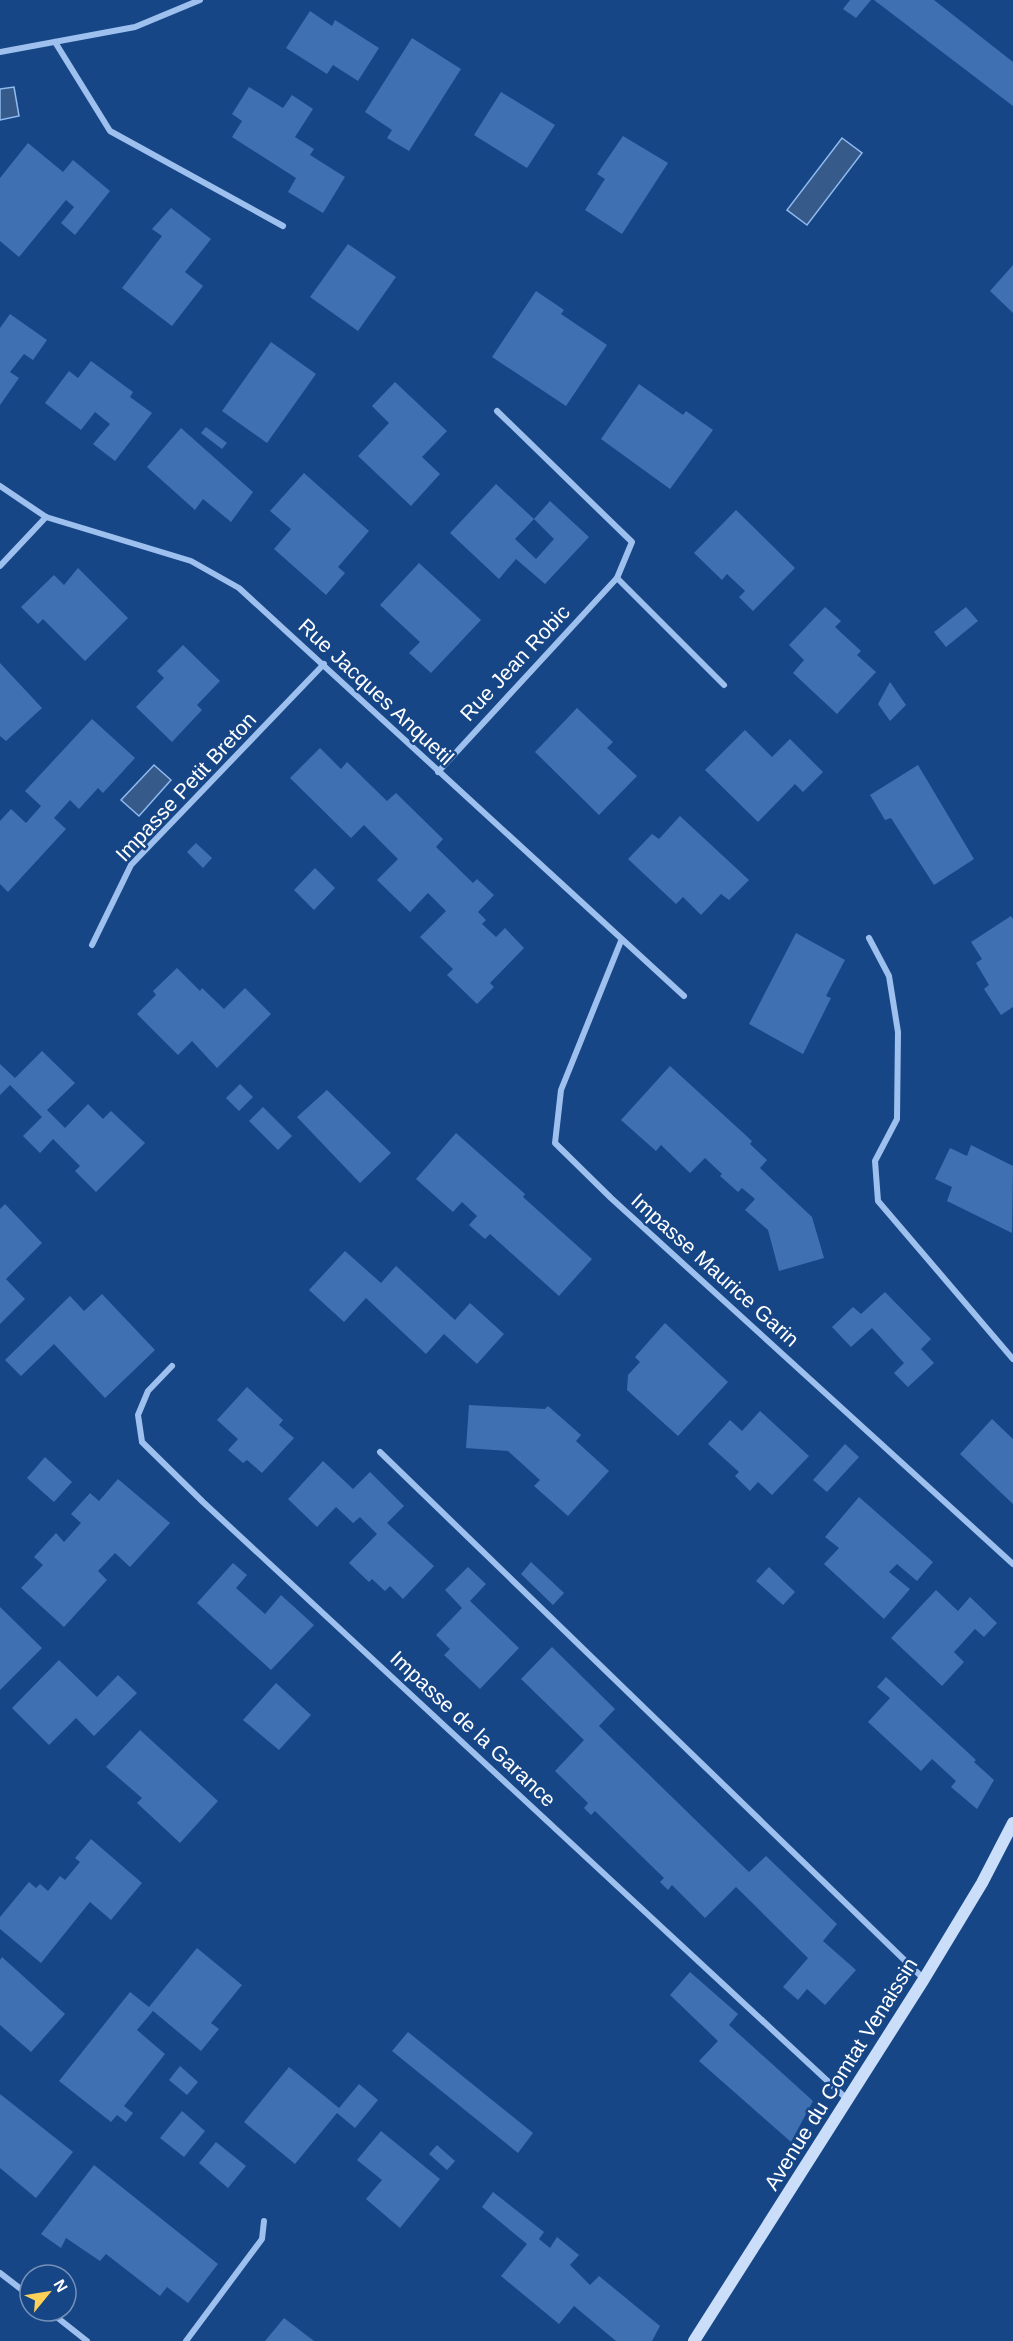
<svg xmlns="http://www.w3.org/2000/svg" width="1013" height="2341" font-family="Arial,sans-serif">
<rect width="100%" height="100%" fill="#174687"/>
<g fill="#365a8a" stroke="#8fbbf0" stroke-width="1.5">
<path d="M 14,87 L 19,116 L 0,120 L 0,89 Z"/>
<path d="M 842,138 L 862,153 L 807,225 L 787,210 Z"/>
<path d="M 154,765 L 171,780 L 139,816 L 121,800 Z"/>
</g>
<g fill="#3f70b1">
<path d="M 850,0 L 871,0 L 856,18 L 843,9 Z"/>
<path d="M 874,0 L 934,0 L 1013,62 L 1013,106 Z"/>
<path d="M 310,11 L 332,26 L 335,20 L 379,48 L 358,81 L 333,65 L 327,74 L 286,48 Z"/>
<path d="M 412,38 L 461,69 L 409,151 L 387,138 L 392,130 L 365,112 Z"/>
<path d="M 249,87 L 283,108 L 292,95 L 313,109 L 295,137 L 314,149 L 310,155 L 345,177 L 323,213 L 288,192 L 296,178 L 232,137 L 242,121 L 232,114 Z"/>
<path d="M 501,92 L 555,125 L 527,168 L 474,135 Z"/>
<path d="M 623,136 L 668,163 L 622,234 L 585,210 L 605,179 L 597,174 Z"/>
<path d="M 28,143 L 63,172 L 73,160 L 110,191 L 75,235 L 61,223 L 74,207 L 66,200 L 19,257 L 0,241 L 0,178 Z"/>
<path d="M 171,208 L 211,239 L 185,272 L 203,286 L 172,326 L 122,288 L 162,236 L 152,229 Z"/>
<path d="M 348,244 L 396,277 L 358,331 L 310,297 Z"/>
<path d="M 1013,265 L 1013,313 L 990,291 Z"/>
<path d="M 536,291 L 564,310 L 561,314 L 607,345 L 566,406 L 492,357 Z"/>
<path d="M 10,314 L 47,340 L 33,360 L 24,354 L 10,372 L 19,378 L 0,405 L 0,328 Z"/>
<path d="M 271,342 L 316,374 L 267,443 L 222,411 Z"/>
<path d="M 91,361 L 133,392 L 130,397 L 152,413 L 115,461 L 93,444 L 110,424 L 95,412 L 81,430 L 45,403 L 69,371 L 78,378 Z"/>
<path d="M 395,382 L 447,431 L 422,457 L 440,474 L 411,506 L 358,456 L 389,423 L 372,406 Z"/>
<path d="M 639,384 L 683,415 L 686,411 L 713,430 L 670,489 L 601,439 Z"/>
<path d="M 206,427 L 227,443 L 222,449 L 201,433 Z"/>
<path d="M 181,428 L 253,492 L 231,522 L 203,499 L 195,510 L 147,467 Z"/>
<path d="M 304,473 L 369,531 L 338,567 L 345,573 L 326,595 L 274,549 L 291,529 L 270,511 Z"/>
<path d="M 496,484 L 534,519 L 515,539 L 536,559 L 554,539 L 534,519 L 550,501 L 589,537 L 545,584 L 516,559 L 499,579 L 450,533 Z"/>
<path d="M 736,510 L 795,568 L 753,611 L 739,597 L 745,591 L 727,574 L 722,580 L 694,553 Z"/>
<path d="M 419,563 L 481,620 L 431,673 L 409,653 L 420,642 L 380,605 Z"/>
<path d="M 78,568 L 128,618 L 85,661 L 43,619 L 38,624 L 21,607 L 54,575 L 64,585 Z"/>
<path d="M 825,607 L 841,621 L 835,627 L 861,651 L 857,655 L 876,672 L 837,714 L 793,673 L 804,660 L 789,645 Z"/>
<path d="M 966,607 L 978,621 L 946,647 L 934,632 Z"/>
<path d="M 183,645 L 220,681 L 197,705 L 202,710 L 172,742 L 136,707 L 164,678 L 157,671 Z"/>
<path d="M 0,663 L 42,708 L 6,741 L 0,736 Z"/>
<path d="M 890,682 L 906,705 L 890,721 L 878,704 Z"/>
<path d="M 577,708 L 613,742 L 607,748 L 637,776 L 599,815 L 535,752 Z"/>
<path d="M 92,719 L 135,758 L 103,793 L 98,788 L 79,809 L 70,800 L 54,818 L 66,829 L 8,892 L 0,884 L 0,821 L 11,809 L 26,823 L 41,806 L 25,791 Z"/>
<path d="M 745,730 L 772,757 L 790,739 L 823,772 L 803,792 L 795,784 L 758,822 L 705,770 Z"/>
<path d="M 320,748 L 341,769 L 347,762 L 387,801 L 396,793 L 443,839 L 436,847 L 473,883 L 477,879 L 494,895 L 478,912 L 486,920 L 482,924 L 496,937 L 505,928 L 524,948 L 490,983 L 494,987 L 477,1004 L 447,975 L 453,969 L 420,937 L 446,911 L 428,893 L 410,912 L 377,880 L 398,859 L 364,825 L 351,838 L 290,778 Z"/>
<path d="M 918,765 L 974,859 L 934,885 L 891,818 L 885,820 L 870,795 Z"/>
<path d="M 680,816 L 749,880 L 729,900 L 721,894 L 701,915 L 683,897 L 676,904 L 628,859 L 652,834 L 659,839 Z"/>
<path d="M 196,843 L 212,858 L 203,868 L 187,852 Z"/>
<path d="M 315,868 L 335,888 L 314,910 L 294,890 Z"/>
<path d="M 1011,916 L 1013,919 L 1013,1007 L 1001,1015 L 984,989 L 989,985 L 976,963 L 982,959 L 971,942 Z"/>
<path d="M 796,933 L 845,960 L 826,996 L 831,998 L 803,1054 L 749,1024 Z"/>
<path d="M 177,968 L 200,991 L 202,988 L 224,1009 L 245,988 L 271,1014 L 217,1068 L 192,1041 L 178,1055 L 137,1014 L 156,995 L 153,991 Z"/>
<path d="M 42,1051 L 75,1083 L 47,1110 L 65,1128 L 88,1104 L 103,1119 L 111,1111 L 145,1143 L 96,1192 L 75,1171 L 80,1166 L 53,1139 L 40,1153 L 23,1136 L 42,1117 L 10,1085 L 0,1095 L 0,1064 L 15,1078 Z"/>
<path d="M 670,1066 L 752,1141 L 750,1144 L 767,1160 L 760,1168 L 812,1217 L 824,1258 L 779,1271 L 768,1230 L 745,1210 L 755,1199 L 742,1188 L 738,1192 L 720,1176 L 722,1174 L 705,1158 L 690,1173 L 661,1145 L 656,1151 L 621,1120 Z"/>
<path d="M 240,1084 L 253,1097 L 239,1111 L 226,1098 Z"/>
<path d="M 327,1090 L 391,1153 L 360,1183 L 297,1117 Z"/>
<path d="M 263,1107 L 292,1136 L 278,1150 L 249,1121 Z"/>
<path d="M 456,1133 L 525,1194 L 523,1197 L 592,1259 L 559,1296 L 490,1234 L 485,1239 L 469,1225 L 477,1216 L 462,1202 L 453,1212 L 416,1179 Z"/>
<path d="M 971,1145 L 1013,1166 L 1012,1233 L 947,1201 L 952,1187 L 935,1179 L 950,1148 L 967,1156 Z"/>
<path d="M 5,1204 L 42,1243 L 6,1279 L 25,1299 L 0,1324 L 0,1209 Z"/>
<path d="M 345,1251 L 381,1283 L 396,1266 L 455,1320 L 470,1303 L 504,1334 L 477,1364 L 444,1334 L 426,1354 L 366,1298 L 344,1322 L 309,1290 Z"/>
<path d="M 885,1292 L 931,1339 L 921,1349 L 934,1363 L 908,1387 L 894,1373 L 904,1363 L 872,1328 L 851,1347 L 832,1327 L 853,1307 L 861,1314 Z"/>
<path d="M 102,1294 L 155,1350 L 105,1398 L 54,1344 L 21,1376 L 5,1360 L 70,1296 L 84,1311 Z"/>
<path d="M 665,1323 L 728,1382 L 678,1436 L 627,1390 L 628,1375 L 640,1362 L 635,1357 Z"/>
<path d="M 247,1387 L 283,1420 L 279,1425 L 294,1438 L 262,1473 L 247,1460 L 243,1463 L 228,1450 L 238,1439 L 217,1420 Z"/>
<path d="M 469,1405 L 545,1409 L 548,1406 L 581,1435 L 576,1441 L 609,1471 L 568,1516 L 534,1486 L 540,1480 L 508,1451 L 466,1448 Z"/>
<path d="M 760,1411 L 809,1456 L 772,1495 L 758,1482 L 750,1491 L 735,1476 L 739,1472 L 708,1444 L 730,1420 L 742,1431 Z"/>
<path d="M 992,1419 L 1013,1439 L 1013,1504 L 960,1454 Z"/>
<path d="M 845,1444 L 859,1457 L 827,1492 L 813,1480 Z"/>
<path d="M 45,1457 L 72,1482 L 54,1502 L 27,1478 Z"/>
<path d="M 323,1461 L 353,1489 L 370,1472 L 404,1506 L 387,1523 L 434,1566 L 403,1599 L 390,1586 L 385,1591 L 372,1579 L 369,1582 L 349,1563 L 377,1534 L 360,1517 L 353,1523 L 336,1507 L 317,1527 L 288,1499 Z"/>
<path d="M 118,1479 L 170,1523 L 130,1567 L 115,1553 L 98,1571 L 107,1580 L 64,1627 L 21,1588 L 43,1565 L 34,1557 L 56,1533 L 64,1542 L 81,1523 L 71,1514 L 90,1493 L 99,1501 Z"/>
<path d="M 859,1497 L 933,1562 L 917,1581 L 897,1564 L 889,1572 L 910,1589 L 884,1619 L 824,1564 L 839,1548 L 825,1537 Z"/>
<path d="M 531,1562 L 564,1593 L 553,1605 L 521,1574 Z"/>
<path d="M 233,1563 L 247,1575 L 236,1588 L 265,1614 L 281,1595 L 314,1625 L 271,1670 L 197,1603 Z"/>
<path d="M 468,1567 L 486,1584 L 470,1601 L 519,1648 L 480,1689 L 444,1655 L 450,1649 L 436,1635 L 462,1608 L 445,1590 Z"/>
<path d="M 769,1567 L 795,1592 L 783,1605 L 756,1581 Z"/>
<path d="M 936,1590 L 958,1611 L 970,1597 L 997,1623 L 984,1637 L 975,1629 L 954,1652 L 964,1662 L 942,1686 L 891,1638 Z"/>
<path d="M 0,1607 L 42,1648 L 0,1690 Z"/>
<path d="M 552,1647 L 615,1709 L 599,1726 L 749,1872 L 766,1856 L 837,1924 L 823,1941 L 856,1970 L 825,2005 L 807,1989 L 798,2000 L 783,1987 L 808,1958 L 736,1887 L 705,1918 L 672,1885 L 668,1890 L 660,1882 L 664,1878 L 595,1811 L 591,1815 L 584,1808 L 588,1803 L 555,1771 L 584,1740 L 521,1679 Z"/>
<path d="M 59,1660 L 97,1697 L 118,1675 L 137,1693 L 94,1736 L 76,1718 L 49,1745 L 12,1708 Z"/>
<path d="M 886,1677 L 976,1760 L 974,1762 L 994,1780 L 977,1809 L 951,1787 L 956,1781 L 932,1759 L 921,1771 L 868,1722 L 890,1698 L 877,1687 Z"/>
<path d="M 276,1683 L 311,1715 L 279,1750 L 243,1720 Z"/>
<path d="M 140,1730 L 218,1801 L 180,1843 L 137,1803 L 142,1798 L 106,1767 Z"/>
<path d="M 91,1839 L 142,1883 L 111,1920 L 90,1902 L 41,1963 L 0,1929 L 0,1917 L 29,1882 L 36,1888 L 40,1884 L 48,1891 L 60,1876 L 65,1880 L 80,1862 L 75,1858 Z"/>
<path d="M 197,1948 L 242,1985 L 211,2023 L 219,2029 L 201,2051 L 153,2011 L 137,2030 L 165,2054 L 124,2106 L 133,2113 L 126,2122 L 117,2115 L 111,2122 L 59,2081 L 130,1992 L 149,2007 Z"/>
<path d="M 2,1957 L 65,2014 L 31,2052 L 0,2025 L 0,1960 Z"/>
<path d="M 690,1972 L 738,2014 L 729,2025 L 813,2101 L 791,2142 L 699,2061 L 718,2041 L 670,1995 Z"/>
<path d="M 408,2032 L 533,2133 L 518,2153 L 392,2051 Z"/>
<path d="M 180,2066 L 198,2082 L 187,2095 L 169,2080 Z"/>
<path d="M 289,2067 L 339,2108 L 359,2084 L 378,2100 L 355,2128 L 337,2113 L 295,2164 L 244,2122 Z"/>
<path d="M 0,2094 L 73,2152 L 36,2198 L 0,2168 Z"/>
<path d="M 182,2111 L 205,2131 L 184,2157 L 160,2138 Z"/>
<path d="M 381,2131 L 440,2179 L 400,2228 L 366,2199 L 382,2180 L 357,2160 Z"/>
<path d="M 216,2142 L 246,2166 L 228,2188 L 199,2163 Z"/>
<path d="M 437,2145 L 455,2161 L 447,2170 L 429,2154 Z"/>
<path d="M 94,2165 L 218,2264 L 188,2303 L 167,2287 L 160,2296 L 106,2254 L 100,2261 L 66,2238 L 61,2248 L 41,2234 Z"/>
<path d="M 493,2192 L 544,2232 L 539,2239 L 550,2248 L 557,2237 L 579,2255 L 570,2265 L 590,2285 L 599,2276 L 660,2326 L 652,2341 L 616,2341 L 574,2306 L 559,2324 L 501,2276 L 527,2244 L 482,2207 Z"/>
<path d="M 284,2318 L 314,2341 L 265,2341 Z"/>
</g>
<g fill="none" stroke-linecap="round" stroke-linejoin="round">
<g stroke="#9dc0ee" stroke-width="6">
<path d="M 55,42 L 110,131 L 283,226"/>
<path d="M 0,52 L 135,27 L 200,0"/>
<path d="M 0,486 L 46,517 L 191,561 L 239,588 L 684,996"/>
<path d="M 0,566 L 46,517"/>
<path d="M 617,578 L 724,685"/>
<path d="M 438,772 L 617,578 L 632,542 L 497,411"/>
<path d="M 869,938 L 889,976 L 898,1032 L 897,1119 L 875,1161 L 878,1201 L 1013,1359"/>
<path d="M 621,941 L 561,1090 L 555,1143 L 611,1198 L 1013,1564"/>
<path d="M 92,945 L 131,865 L 324,664"/>
<path d="M 172,1366 L 148,1391 L 138,1415 L 142,1442 L 203,1502 L 847,2099"/>
<path d="M 380,1452 L 924,1979"/>
<path d="M 0,2273 L 30,2296"/>
<path d="M 49,2311 L 87,2341"/>
<path d="M 186,2341 L 262,2239 L 264,2221"/>
</g>
<path stroke="#cadefa" stroke-width="12" d="M 694,2341 L 924,1979 L 982,1883 L 1013,1823"/>
</g>
<g text-anchor="middle" stroke-width="5" stroke-linejoin="round" paint-order="stroke">
<g font-size="21" fill="#fff" stroke="#174687">
<text transform="translate(515 663) rotate(-47)" y="7">Rue Jean Robic</text>
<text transform="translate(376 692) rotate(43)" y="7">Rue Jacques Anquetil</text>
<text transform="translate(186 787) rotate(-47)" y="7">Impasse Petit Breton</text>
<text transform="translate(715 1270) rotate(42)" y="7">Impasse Maurice Garin</text>
<text transform="translate(473 1729) rotate(43)" y="7">Impasse de la Garance</text>
<text transform="translate(841 2074) rotate(-58)" y="7">Avenue du Comtat Venaissin</text>
</g>
</g>
<g transform="translate(48 2293) rotate(60)"><circle r="28" fill="#174687" stroke="#7490b7" stroke-width="1.5"/>
<path d="M0-4.5L10 22L0 15L-10 22Z" fill="#ffd159"/>
<text y="-9" font-size="16" font-weight="bold" text-anchor="middle" fill="#ffffff">N</text>
</g>
</svg>
